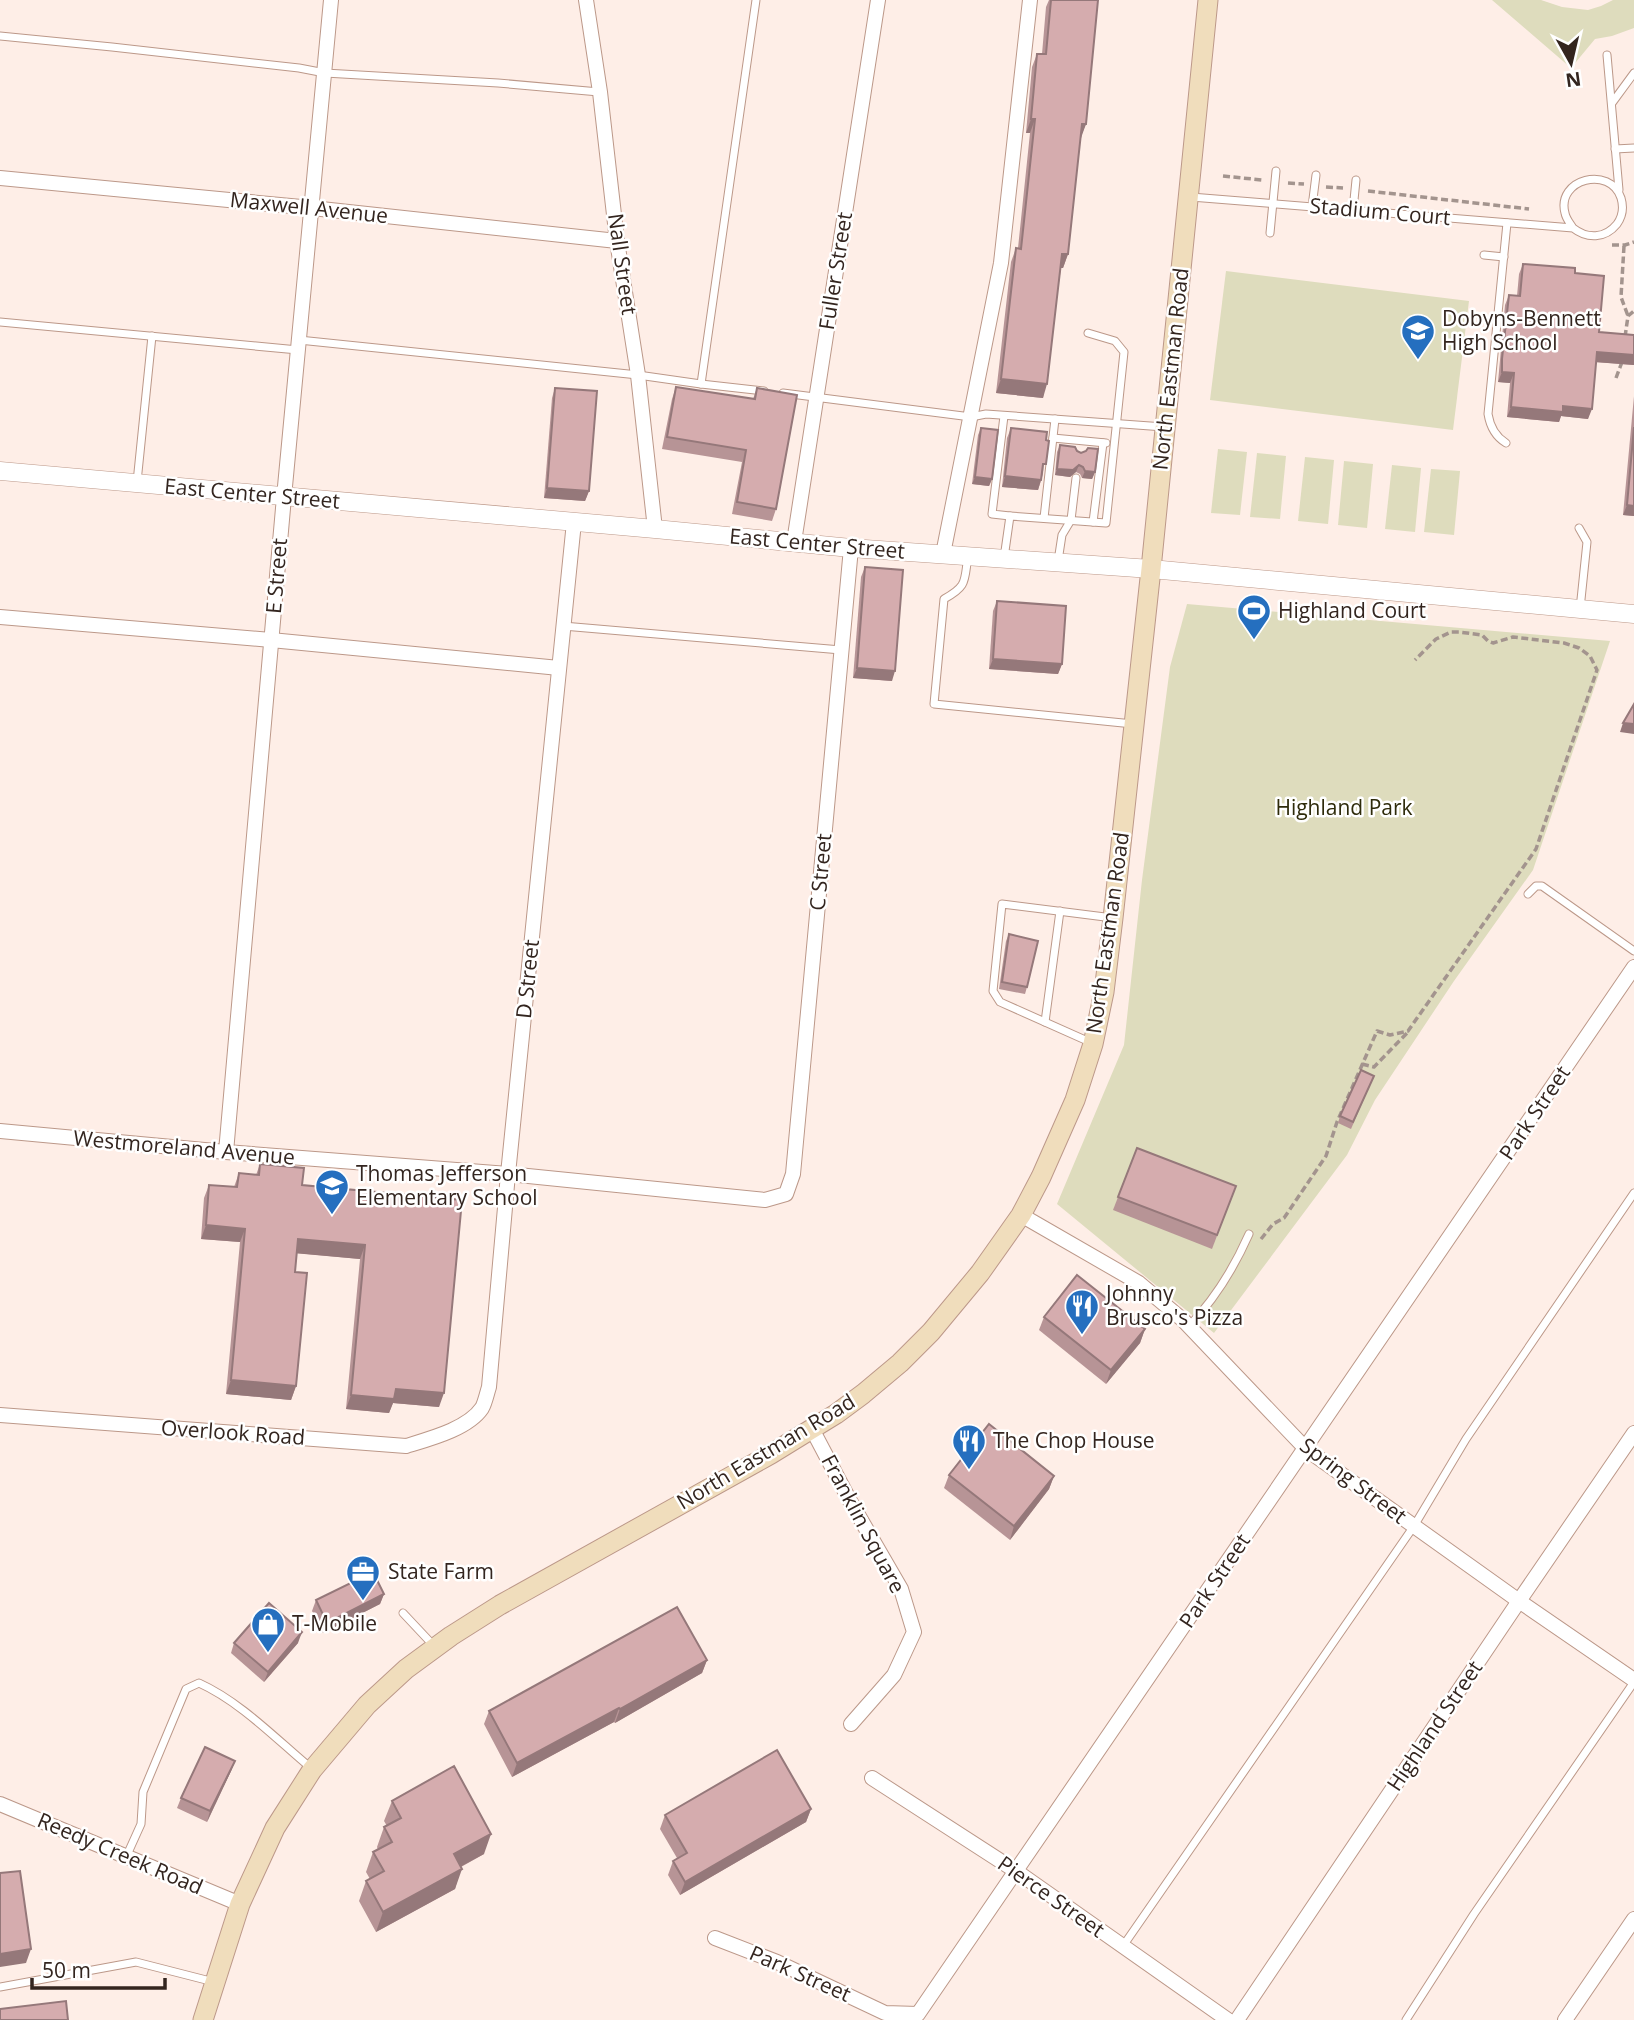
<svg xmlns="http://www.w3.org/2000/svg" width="1634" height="2020" font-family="'Open Sans',sans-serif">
<rect width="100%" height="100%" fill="#feeee7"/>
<g fill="#dedcbd">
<path d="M 1492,0 L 1541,0 L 1562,7 L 1588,10 L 1601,6 L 1613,0 L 1634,0 L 1634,28 L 1612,36 L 1595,39 L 1571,68 Z"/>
<path d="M 1226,271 L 1469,301 L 1453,430 L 1210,400 Z"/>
<path d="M 1218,449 L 1247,452 L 1240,515 L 1211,513 Z"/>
<path d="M 1257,453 L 1286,456 L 1280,519 L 1250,517 Z"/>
<path d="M 1305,457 L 1334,460 L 1328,524 L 1298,521 Z"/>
<path d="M 1344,461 L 1373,464 L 1367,528 L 1338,525 Z"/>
<path d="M 1392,465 L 1421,468 L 1415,532 L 1385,529 Z"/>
<path d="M 1431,469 L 1460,471 L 1454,535 L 1424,532 Z"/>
<path d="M 1187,604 L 1610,641 L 1533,870 L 1454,981 L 1375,1100 L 1347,1155 L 1214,1333 L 1057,1204 L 1124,1045 L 1142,880 L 1170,667 Z"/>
</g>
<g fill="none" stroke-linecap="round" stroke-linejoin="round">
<g stroke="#bc9889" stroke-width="9">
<g id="service">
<path d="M 0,36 L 112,47 L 299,68 L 325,73 L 498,83 L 599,92"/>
<path d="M 1607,55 L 1619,190"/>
<path d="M 1612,103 L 1634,73"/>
<path d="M 1615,149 L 1634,148"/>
<path d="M 1191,197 L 1573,228 C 1587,239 1605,239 1617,224 C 1622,217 1624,208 1621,198 C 1610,165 1556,179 1565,213 C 1566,219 1570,223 1573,228"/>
<path d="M 1312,207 L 1316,175"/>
<path d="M 1353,210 L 1356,180"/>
<path d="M 1270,233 L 1276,171"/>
<path d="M 1484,255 L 1504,257"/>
<path d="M 0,322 L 298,350"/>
<path d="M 299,340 L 638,375 L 701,384 L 764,391"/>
<path d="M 701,384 L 756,0"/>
<path d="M 783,393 L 971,417 L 986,414 L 1164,427"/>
<path d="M 1004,416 L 992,514 L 1010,516"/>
<path d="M 1053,438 L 1106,443"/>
<path d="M 1506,443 C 1496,437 1490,426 1488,414 L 1507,223"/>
<path d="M 137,482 L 152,336"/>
<path d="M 1044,518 L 1055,419"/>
<path d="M 1093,522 L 1103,443"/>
<path d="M 1579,528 L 1587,542 L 1580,609"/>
<path d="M 968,556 C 964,581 968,586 944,599 L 934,704 L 1133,724"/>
<path d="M 1004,558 L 1010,516 L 1106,523 L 1124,352 L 1115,341 L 1088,333"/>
<path d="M 1058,561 L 1062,535 L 1071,520 L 1076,478"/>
<path d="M 563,626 L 841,650"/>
<path d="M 1528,894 L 1536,886 L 1542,886 L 1634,951"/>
<path d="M 1045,1022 L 1060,911"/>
<path d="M 1092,1043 L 1000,1002 L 993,991 L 1002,904 L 1113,918"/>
<path d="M 1189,1326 C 1214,1300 1234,1268 1249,1234"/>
<path d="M 403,1613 L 434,1646"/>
<path d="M 127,1855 L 141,1824 L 143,1792 L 186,1689 L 199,1683 C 241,1702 277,1740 312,1769"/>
<path d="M 1123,1946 L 1414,1526 L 1466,1439 L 1634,1193"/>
<path d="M 0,1987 L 136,1962 L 214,1982"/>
<path d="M 1406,2020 L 1474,1914 L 1634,1682"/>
</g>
</g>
<g stroke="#bc9889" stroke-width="16">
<g id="minor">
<path d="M 586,0 L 600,92 L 617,241 L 638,375 L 655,529"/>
<path d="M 0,178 L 312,208 L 617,241"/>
<path d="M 794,542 L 878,0"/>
<path d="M 943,554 L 1001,263 L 1030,0"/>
<path d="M 0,617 L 271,640 L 559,668"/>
<path d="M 0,1131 L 226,1152 L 508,1174 L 765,1200 L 786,1194 L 793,1174 L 851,548"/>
<path d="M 226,1152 L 284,497 L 331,0"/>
<path d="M 1021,1215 L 1139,1283 L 1183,1320 L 1306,1449 L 1519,1601 L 1634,1680"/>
<path d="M 0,1415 L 406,1446 C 429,1439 468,1429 482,1408 C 485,1403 487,1393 489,1387 L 508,1174 L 574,522"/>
<path d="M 812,1429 L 850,1501 L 901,1589 L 914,1632 L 894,1675 L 851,1724"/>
<path d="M 872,1778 L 1016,1871 L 1228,2020"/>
<path d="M 0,1804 L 240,1904"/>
<path d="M 715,1938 L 777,1962 L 885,2013 L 918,2014 L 1634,967"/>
<path d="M 1237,2020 L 1519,1601 L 1634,1433"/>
<path d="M 1565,2020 L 1634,1919"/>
</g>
</g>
<g stroke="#bc9889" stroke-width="19">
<path id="tertiary" d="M 0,471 L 655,529 L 851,548 L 1151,569 L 1634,614"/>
</g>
<g stroke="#bc9889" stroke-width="21">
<path id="secondary" d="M 203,2020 L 240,1904 L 275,1828 L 312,1770 L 367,1705 L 406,1669 L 451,1636 L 500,1605 L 771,1454 L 836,1414 L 863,1394 L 900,1363 L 931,1332 L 980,1273 L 1021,1215 L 1041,1177 L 1075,1100 L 1093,1044 L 1104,992 L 1113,918 L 1151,569 L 1208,0"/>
</g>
<g stroke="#a3948e" stroke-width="3.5" stroke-dasharray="7 3.5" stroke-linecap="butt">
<path d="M 1223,176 L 1262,180"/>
<path d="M 1288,183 L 1304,184"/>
<path d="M 1326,187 L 1343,188"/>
<path d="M 1368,191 L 1529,209"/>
<path d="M 1612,245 L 1625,245 L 1634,242"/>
<path d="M 1624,246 L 1621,297 L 1628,316"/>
<path d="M 1625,337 L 1628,316 L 1634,311"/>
<path d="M 1616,378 L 1622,362"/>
<path d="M 1362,1064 L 1374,1067 L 1407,1033"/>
<path d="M 1261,1239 L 1273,1224 L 1284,1218 L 1326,1156 L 1337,1122 L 1377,1031 L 1390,1035 L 1408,1031 L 1536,849 L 1597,670 L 1590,656 L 1579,648 L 1564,643 L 1513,637 L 1493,643 L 1488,641 L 1482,635 L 1459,632 L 1451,632 L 1436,639 L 1415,660"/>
</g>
<use href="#service" stroke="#fff" stroke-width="7"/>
<use href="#minor" stroke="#fff" stroke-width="14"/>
<use href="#tertiary" stroke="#fff" stroke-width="18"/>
<use href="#secondary" stroke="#f0ddbc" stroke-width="19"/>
</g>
<g fill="#b79496">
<path d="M 1049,0 L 1098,0 L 1086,124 L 1080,138 L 1068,254 L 1063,268 L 1061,268 L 1043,398 L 996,393 L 1011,262 L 1016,248 L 1018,248 L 1030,133 L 1026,133 L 1032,67 L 1037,54 L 1042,54 L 1046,7 Z"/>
<path d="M 1523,264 L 1575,273 L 1599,332 L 1634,365 L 1596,362 L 1588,419 L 1561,416 L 1559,422 L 1507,417 L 1510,383 L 1498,382 L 1505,305 L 1509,295 L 1517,296 L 1519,274 Z"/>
<path d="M 676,387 L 753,399 L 757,388 L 776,509 L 772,521 L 732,514 L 742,462 L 662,449 L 672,399 Z"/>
<path d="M 555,388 L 589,491 L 585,501 L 544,498 L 552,398 Z"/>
<path d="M 1634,396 L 1634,516 L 1623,515 Z"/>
<path d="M 981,428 L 992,479 L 989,486 L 972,484 L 978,435 Z"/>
<path d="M 1011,428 L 1046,440 L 1043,474 L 1038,490 L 1002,487 L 1007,438 Z"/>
<path d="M 1060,445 L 1077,451 L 1095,472 L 1092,479 L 1082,478 L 1080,474 L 1076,472 L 1070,477 L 1055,475 L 1057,452 Z"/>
<path d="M 865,567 L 892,681 L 853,678 L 861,577 Z"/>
<path d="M 997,601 L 1062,664 L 1058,674 L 989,669 L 993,611 Z"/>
<path d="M 1009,934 L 1027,987 L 1025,994 L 999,989 L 1006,941 Z"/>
<path d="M 1374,1076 L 1351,1129 L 1338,1123 L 1340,1116 Z"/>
<path d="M 1137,1148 L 1236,1186 L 1212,1249 L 1113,1210 Z"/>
<path d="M 260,1164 L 302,1185 L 462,1200 L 439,1407 L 393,1403 L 389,1413 L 346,1409 L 360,1259 L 296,1253 L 295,1272 L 296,1386 L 291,1400 L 226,1394 L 240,1242 L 201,1239 L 204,1198 L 209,1185 L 234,1187 L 239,1173 L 256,1175 Z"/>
<path d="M 1044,1317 L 1145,1329 L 1140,1343 L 1106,1384 L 1039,1330 Z"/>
<path d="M 949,1475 L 1054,1476 L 1049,1489 L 1010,1540 L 944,1488 Z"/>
<path d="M 384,1594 L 380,1604 L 323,1633 L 312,1611 L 316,1600 Z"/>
<path d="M 234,1643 L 298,1643 L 264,1682 L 231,1653 Z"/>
<path d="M 707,1660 L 702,1673 L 615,1723 L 614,1722 L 512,1777 L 484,1724 L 489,1711 Z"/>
<path d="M 235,1761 L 231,1771 L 207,1822 L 177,1808 L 181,1798 Z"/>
<path d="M 392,1801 L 484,1854 L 461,1867 L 455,1889 L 376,1932 L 359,1901 L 366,1881 L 370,1879 L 366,1872 L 373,1852 L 378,1850 L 377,1847 L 384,1827 L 387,1826 L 384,1821 Z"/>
<path d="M 811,1809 L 806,1822 L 680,1895 L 668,1875 L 673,1861 L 677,1858 L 660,1829 L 665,1815 Z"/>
</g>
<g fill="#95787a">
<path d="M 1031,119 L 1035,119 L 1030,133 L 1026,133 Z"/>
<path d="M 1082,124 L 1086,124 L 1081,138 L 1077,137 Z"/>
<path d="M 1062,254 L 1068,254 L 1063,268 L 1057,268 Z"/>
<path d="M 1597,352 L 1634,355 L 1634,365 L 1594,362 Z"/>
<path d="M 1502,372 L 1514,373 L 1510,383 L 1498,382 Z"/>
<path d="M 1001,379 L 1047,384 L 1043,398 L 996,393 Z"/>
<path d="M 1563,406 L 1592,409 L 1588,419 L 1561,416 L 1559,422 L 1507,417 L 1511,407 Z"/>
<path d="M 1079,465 L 1076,472 L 1070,477 L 1055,475 L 1057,469 Z"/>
<path d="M 1085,471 L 1095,472 L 1092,479 L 1082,478 Z"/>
<path d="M 1005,476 L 1041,480 L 1038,490 L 1002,487 Z"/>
<path d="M 975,477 L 992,479 L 989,486 L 972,484 Z"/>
<path d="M 547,488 L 589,491 L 585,501 L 544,498 Z"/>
<path d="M 1627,505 L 1634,506 L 1634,516 L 1623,515 Z"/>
<path d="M 993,659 L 1062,664 L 1058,674 L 989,669 Z"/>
<path d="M 857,668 L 895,671 L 892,681 L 853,678 Z"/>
<path d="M 1623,723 L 1634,724 L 1634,734 L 1620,732 Z"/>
<path d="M 206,1225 L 245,1229 L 240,1242 L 201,1239 Z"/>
<path d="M 298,1239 L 365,1245 L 360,1259 L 293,1253 Z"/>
<path d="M 1145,1329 L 1140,1343 L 1106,1384 L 1111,1370 Z"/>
<path d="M 231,1380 L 296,1386 L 291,1400 L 226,1394 Z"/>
<path d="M 396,1389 L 444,1393 L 439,1407 L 393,1403 L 389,1413 L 346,1409 L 351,1395 Z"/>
<path d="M 1054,1476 L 1049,1489 L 1010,1540 L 1014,1526 Z"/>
<path d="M 384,1594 L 380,1604 L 323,1633 L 327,1623 Z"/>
<path d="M 302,1632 L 298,1643 L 264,1682 L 268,1672 Z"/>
<path d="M 707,1660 L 702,1673 L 615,1723 L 620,1709 Z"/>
<path d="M 619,1708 L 614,1722 L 512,1777 L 517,1763 Z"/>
<path d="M 235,1761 L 231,1771 L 207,1822 L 210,1811 Z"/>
<path d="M 811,1809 L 806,1822 L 680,1895 L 685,1882 Z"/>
<path d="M 491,1834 L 484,1854 L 447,1874 L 454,1854 Z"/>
<path d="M 462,1869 L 455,1889 L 376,1932 L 383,1912 Z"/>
<path d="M 31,1949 L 26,1963 L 0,1967 L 0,1954 Z"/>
</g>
<g fill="#d5acae" stroke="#95787a" stroke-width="2">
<path d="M 1051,0 L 1098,0 L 1086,124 L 1082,124 L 1068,254 L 1062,254 L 1047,384 L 1001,379 L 1016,248 L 1021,249 L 1035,119 L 1031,119 L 1037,54 L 1046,54 Z"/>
<path d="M 1523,264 L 1575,268 L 1575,273 L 1604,276 L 1599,332 L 1634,335 L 1634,355 L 1597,352 L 1592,409 L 1563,406 L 1563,412 L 1511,407 L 1514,373 L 1502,372 L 1502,359 L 1509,295 L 1520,296 Z"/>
<path d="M 676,387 L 755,399 L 757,388 L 797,395 L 776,509 L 737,502 L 746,450 L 667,437 Z"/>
<path d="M 555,388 L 597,391 L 589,491 L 547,488 Z"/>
<path d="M 1634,427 L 1634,506 L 1627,505 Z"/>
<path d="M 981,428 L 998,430 L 992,479 L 975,477 Z"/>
<path d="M 1011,428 L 1047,432 L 1046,440 L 1049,441 L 1046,464 L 1043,464 L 1041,480 L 1005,476 Z"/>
<path d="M 1060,445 L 1075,447 L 1077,451 L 1081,453 L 1086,451 L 1088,448 L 1098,449 L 1095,472 L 1085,471 L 1083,467 L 1079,465 L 1073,470 L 1057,469 Z"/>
<path d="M 865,567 L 903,570 L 895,671 L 857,668 Z"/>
<path d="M 997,601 L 1066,606 L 1062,664 L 993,659 Z"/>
<path d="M 1634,704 L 1634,724 L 1623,723 Z"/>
<path d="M 1009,934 L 1038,941 L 1027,987 L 1002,982 Z"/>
<path d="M 1361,1070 L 1374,1076 L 1353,1122 L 1340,1116 Z"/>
<path d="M 1137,1148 L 1236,1186 L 1217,1235 L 1118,1197 Z"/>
<path d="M 260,1164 L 304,1168 L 302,1185 L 462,1200 L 444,1393 L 396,1389 L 394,1399 L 351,1395 L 365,1245 L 298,1239 L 295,1272 L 307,1273 L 296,1386 L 231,1380 L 245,1229 L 206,1225 L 209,1185 L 237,1187 L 239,1173 L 259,1175 Z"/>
<path d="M 1077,1275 L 1145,1329 L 1111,1370 L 1044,1317 Z"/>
<path d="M 989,1424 L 1054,1476 L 1014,1526 L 949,1475 Z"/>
<path d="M 373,1572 L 384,1594 L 327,1623 L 316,1600 Z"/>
<path d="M 269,1603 L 302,1632 L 268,1672 L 234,1643 Z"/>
<path d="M 677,1607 L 707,1660 L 620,1709 L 619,1708 L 517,1763 L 489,1711 Z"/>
<path d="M 205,1747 L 235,1761 L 210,1811 L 181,1798 Z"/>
<path d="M 777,1750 L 811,1809 L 685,1882 L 673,1861 L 687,1853 L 665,1815 Z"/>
<path d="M 454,1766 L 491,1834 L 454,1854 L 462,1869 L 383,1912 L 366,1881 L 384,1871 L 373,1852 L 392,1842 L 384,1827 L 401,1818 L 392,1801 Z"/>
<path d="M 20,1871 L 31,1949 L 0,1954 L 0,1873 Z"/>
<path d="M 66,2001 L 68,2020 L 0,2020 L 0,2009 Z"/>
</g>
<defs>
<g id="school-pin" transform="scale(1.75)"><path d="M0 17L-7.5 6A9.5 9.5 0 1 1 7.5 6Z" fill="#256fbf" stroke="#fff"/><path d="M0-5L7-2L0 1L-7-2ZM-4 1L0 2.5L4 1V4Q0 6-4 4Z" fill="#fff"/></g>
<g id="stadium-pin" transform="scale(1.75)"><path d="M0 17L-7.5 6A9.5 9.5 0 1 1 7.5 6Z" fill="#256fbf" stroke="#fff"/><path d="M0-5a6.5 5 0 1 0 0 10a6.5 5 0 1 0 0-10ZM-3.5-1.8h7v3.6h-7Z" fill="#fff"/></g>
<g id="restaurant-pin" transform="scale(1.75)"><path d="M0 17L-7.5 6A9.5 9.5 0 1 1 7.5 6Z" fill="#256fbf" stroke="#fff"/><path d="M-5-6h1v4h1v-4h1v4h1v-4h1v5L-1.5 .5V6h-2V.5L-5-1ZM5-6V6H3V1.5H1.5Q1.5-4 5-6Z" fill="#fff"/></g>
<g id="office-pin" transform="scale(1.75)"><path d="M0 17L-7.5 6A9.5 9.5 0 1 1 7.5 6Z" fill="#256fbf" stroke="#fff"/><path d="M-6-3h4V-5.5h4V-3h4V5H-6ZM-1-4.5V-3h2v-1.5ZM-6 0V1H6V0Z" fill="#fff"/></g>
<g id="shop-pin" transform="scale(1.75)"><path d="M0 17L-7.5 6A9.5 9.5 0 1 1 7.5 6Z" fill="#256fbf" stroke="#fff"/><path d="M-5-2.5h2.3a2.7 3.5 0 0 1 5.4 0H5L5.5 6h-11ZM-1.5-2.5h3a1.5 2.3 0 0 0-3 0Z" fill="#fff"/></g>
</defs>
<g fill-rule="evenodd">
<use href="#school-pin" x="1418" y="331"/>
<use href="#stadium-pin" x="1254" y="611"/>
<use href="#school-pin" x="332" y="1186"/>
<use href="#restaurant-pin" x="1082" y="1306"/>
<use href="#restaurant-pin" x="969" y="1441"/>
<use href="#office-pin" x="363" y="1572"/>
<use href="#shop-pin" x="268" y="1624"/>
</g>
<g text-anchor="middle" stroke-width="5" stroke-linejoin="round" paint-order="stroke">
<g font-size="21" fill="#33251f" stroke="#fff">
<text transform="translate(309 208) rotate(6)" y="7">Maxwell Avenue</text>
<text transform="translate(1380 212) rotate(5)" y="7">Stadium Court</text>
<text transform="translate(622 264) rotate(82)" y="7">Nall Street</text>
<text transform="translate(836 271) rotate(-81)" y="7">Fuller Street</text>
<text transform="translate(1171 369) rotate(-84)" y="7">North Eastman Road</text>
<text transform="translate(252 494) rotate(5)" y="7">East Center Street</text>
<text transform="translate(817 544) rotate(5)" y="7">East Center Street</text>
<text transform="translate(277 576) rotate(-85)" y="7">E Street</text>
<text transform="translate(821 872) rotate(-85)" y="7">C Street</text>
<text transform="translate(1108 933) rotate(-82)" y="7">North Eastman Road</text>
<text transform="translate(528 979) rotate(-84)" y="7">D Street</text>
<text transform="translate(1535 1113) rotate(-56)" y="7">Park Street</text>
<text transform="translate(184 1148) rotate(5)" y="7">Westmoreland Avenue</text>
<text transform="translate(233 1433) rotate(4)" y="7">Overlook Road</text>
<text transform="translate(766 1452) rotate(-31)" y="7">North Eastman Road</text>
<text transform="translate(1353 1481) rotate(37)" y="7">Spring Street</text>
<text transform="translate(863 1524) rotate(62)" y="7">Franklin Square</text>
<text transform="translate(1215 1581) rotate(-56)" y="7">Park Street</text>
<text transform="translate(1435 1726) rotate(-56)" y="7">Highland Street</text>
<text transform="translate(120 1854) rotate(23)" y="7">Reedy Creek Road</text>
<text transform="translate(1051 1897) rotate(35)" y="7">Pierce Street</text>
<text transform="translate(800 1974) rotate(24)" y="7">Park Street</text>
</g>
<g font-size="21" fill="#33251f" stroke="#fff" text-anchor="start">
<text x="1442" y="326">Dobyns-Bennett<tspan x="1442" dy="24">High School</tspan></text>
<text x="1278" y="618">Highland Court</text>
<text x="356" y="1181">Thomas Jefferson<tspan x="356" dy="24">Elementary School</tspan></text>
<text x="1106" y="1301">Johnny<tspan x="1106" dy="24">Brusco's Pizza</tspan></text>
<text x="993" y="1448">The Chop House</text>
<text x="388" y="1579">State Farm</text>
<text x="292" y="1631">T-Mobile</text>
</g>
<g font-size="21" fill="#2e2b0a" stroke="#fff">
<text x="1344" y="815">Highland Park</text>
</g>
</g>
<g transform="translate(1571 63) rotate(172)" stroke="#ffffff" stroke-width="5" paint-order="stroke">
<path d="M0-5L12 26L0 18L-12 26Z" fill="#33251f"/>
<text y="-10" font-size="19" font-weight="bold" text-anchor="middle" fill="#33251f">N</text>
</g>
<path d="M32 1978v10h133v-10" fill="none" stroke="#33251f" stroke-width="3.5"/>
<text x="42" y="1978" font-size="21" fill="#33251f" stroke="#ffffff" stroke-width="5" paint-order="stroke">50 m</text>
</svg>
